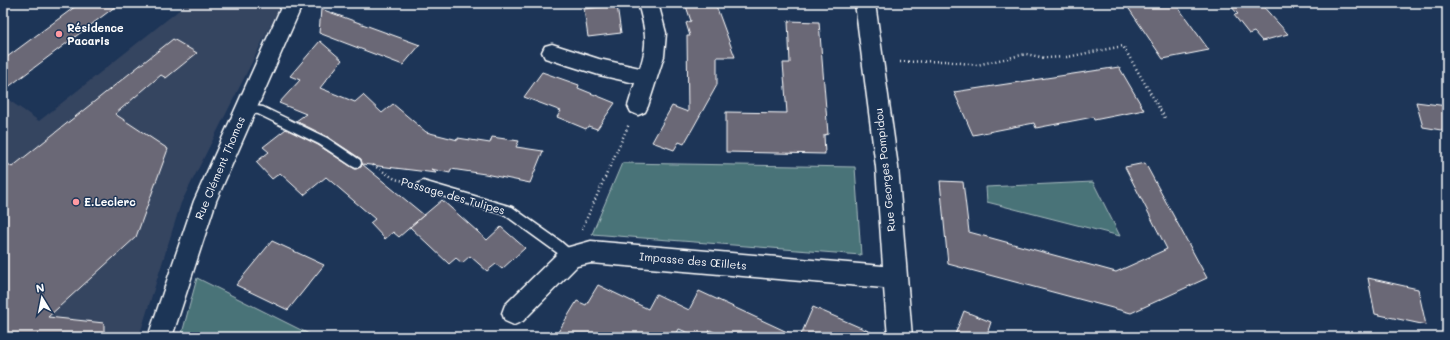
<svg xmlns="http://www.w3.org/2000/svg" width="1450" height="340" font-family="Mali,sans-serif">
<rect width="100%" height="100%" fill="#1d3557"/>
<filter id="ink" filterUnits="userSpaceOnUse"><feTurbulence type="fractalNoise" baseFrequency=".025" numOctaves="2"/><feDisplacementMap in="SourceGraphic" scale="8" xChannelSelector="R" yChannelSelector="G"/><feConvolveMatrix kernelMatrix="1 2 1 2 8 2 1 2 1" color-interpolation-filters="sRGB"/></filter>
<g filter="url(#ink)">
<path fill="#344460" d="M 188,3 L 282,3 L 181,203 L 139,337 L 3,337 L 3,96 L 39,121 Z"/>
<g fill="#4a7378" stroke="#a4b9bc">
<path d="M 622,163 L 855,167 L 861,255 L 592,234 Z"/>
<path d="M 1093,182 L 1120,236 L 987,202 L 986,187 Z"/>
<path d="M 197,278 L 315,337 L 181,337 Z"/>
</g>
<g fill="#6b6776" stroke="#fff">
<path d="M 80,3 L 120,3 L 3,91 L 3,60 Z"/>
<path d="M 685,3 L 715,3 L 735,57 L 717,57 L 717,85 L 684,144 L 679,142 L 674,150 L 652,142 L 672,106 L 688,112 L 687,36 L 690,36 L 686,23 L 691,21 Z"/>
<path d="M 1125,3 L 1175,3 L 1209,50 L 1163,59 Z"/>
<path d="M 1228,3 L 1260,3 L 1288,34 L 1262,41 L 1254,32 L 1249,34 L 1234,15 L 1238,14 Z"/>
<path d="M 617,5 L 621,33 L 588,37 L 584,9 Z"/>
<path d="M 321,9 L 420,45 L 403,65 L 319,33 Z"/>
<path d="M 788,21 L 819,22 L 828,134 L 824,135 L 825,154 L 726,152 L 726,112 L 787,113 L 783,63 L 790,63 Z"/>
<path d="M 173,39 L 197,53 L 166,78 L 161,75 L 115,114 L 168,149 L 136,237 L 48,317 L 104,323 L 104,337 L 3,337 L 3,160 L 12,167 Z"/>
<path d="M 320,41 L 342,60 L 320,88 L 355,102 L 363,95 L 382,113 L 393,104 L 426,132 L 458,140 L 458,138 L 490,143 L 492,137 L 519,141 L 516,147 L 543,151 L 530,183 L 485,174 L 451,169 L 450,173 L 431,169 L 436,173 L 362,164 L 361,159 L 328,137 L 296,121 L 306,114 L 279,103 L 300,80 L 290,76 Z"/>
<path d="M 1119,67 L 1144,110 L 1094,120 L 1093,117 L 1036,128 L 1034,123 L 973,135 L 954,92 Z"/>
<path d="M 542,72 L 579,85 L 578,88 L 615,103 L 597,129 L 588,126 L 586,129 L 557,117 L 561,111 L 524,97 Z"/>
<path d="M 1416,102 L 1447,106 L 1447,131 L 1423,127 Z"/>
<path d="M 286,129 L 318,145 L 355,169 L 361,167 L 362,164 L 424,215 L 399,237 L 393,232 L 385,239 L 370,223 L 375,219 L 326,177 L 304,195 L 280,173 L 272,179 L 256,162 L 269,152 L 263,147 Z"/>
<path d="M 1145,163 L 1207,278 L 1131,313 L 948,264 L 940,181 L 963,182 L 969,232 L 1116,272 L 1167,249 L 1125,167 Z"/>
<path d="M 442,200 L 487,240 L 501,227 L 525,248 L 502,269 L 496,264 L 487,271 L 470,256 L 462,263 L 456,258 L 449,264 L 410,227 Z"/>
<path d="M 272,241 L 324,265 L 288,310 L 236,285 Z"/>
<path d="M 1368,278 L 1418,289 L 1426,325 L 1375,314 Z"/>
<path d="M 598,285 L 648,309 L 656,294 L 689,310 L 699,291 L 798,337 L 724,337 L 710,330 L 707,337 L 698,337 L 679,329 L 675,337 L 555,337 L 577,301 L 586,305 Z"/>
<path d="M 813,307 L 882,337 L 800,337 Z"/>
<path d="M 964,311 L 991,322 L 986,337 L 954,337 Z"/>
</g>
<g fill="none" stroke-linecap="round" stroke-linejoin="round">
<g stroke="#fff" stroke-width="3">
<g id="service">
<path d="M 245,105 L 263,107 L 327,138 L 360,160 L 361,163 L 360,166 L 356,168 L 352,166 L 319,144 L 258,114 L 241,112 L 240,109 L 241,106 Z"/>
<path d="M 423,181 L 512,207 L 560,241 L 574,253 L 576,257 L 574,261 L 570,262 L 505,215 L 419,189 L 417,186 L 419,183 Z"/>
</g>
</g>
<g stroke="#fff" stroke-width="3">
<g id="minor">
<path d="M 283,3 L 303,3 L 216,201 L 172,337 L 148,337 L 194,201 Z"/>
<path d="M 638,3 L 658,3 L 666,33 L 664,56 L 648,106 L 645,112 L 638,115 L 631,112 L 628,106 L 635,83 L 599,75 L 545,58 L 542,52 L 545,46 L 552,44 L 599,59 L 640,68 C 649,41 645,30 638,3 Z"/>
<path d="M 855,3 L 875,3 L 898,167 L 912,337 L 888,337 L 884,288 L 591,263 L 577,266 L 523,321 L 514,325 L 505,321 L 502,313 L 505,305 L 562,249 L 591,241 L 883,266 L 876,167 Z"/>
</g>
</g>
<g stroke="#fff" stroke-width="2.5" stroke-dasharray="1 3" stroke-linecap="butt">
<path d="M 896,62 L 945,61 L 977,65 L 1026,54 L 1045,58 L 1067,57 L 1123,46 L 1165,118"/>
<path d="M 373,165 L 395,179 L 408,182"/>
<path d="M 582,229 L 629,124"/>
</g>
<use href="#service" fill="#1d3557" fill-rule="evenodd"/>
<use href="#minor" fill="#1d3557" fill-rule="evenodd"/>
</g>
</g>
<g fill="#ff9aa2" stroke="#1d3557" stroke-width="1.5">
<circle cx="59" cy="34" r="4"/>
<circle cx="76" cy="202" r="4"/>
</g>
<g text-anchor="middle" stroke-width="3" stroke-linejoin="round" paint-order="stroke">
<g font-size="11" font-weight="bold" fill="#fff" stroke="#1d3557" text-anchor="start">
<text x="67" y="32">Résidence<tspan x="67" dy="13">Pacaris</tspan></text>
<text x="84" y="206">E.Leclerc</text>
</g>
<g font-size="11" fill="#fff" stroke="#1d3557">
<text transform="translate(220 168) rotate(-67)" y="4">Rue Clément Thomas</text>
<text transform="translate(885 170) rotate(-96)" y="4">Rue Georges Pompidou</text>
<text transform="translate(453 196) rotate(16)" y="4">Passage des Tulipes</text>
<text transform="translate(693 261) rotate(5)" y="4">Impasse des Œillets</text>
</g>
</g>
<rect width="1450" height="340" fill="none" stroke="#1d3557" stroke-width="16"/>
<rect x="8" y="8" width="1434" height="324" fill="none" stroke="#fff" stroke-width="1.5" filter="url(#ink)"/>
<g transform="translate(42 298) rotate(350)" stroke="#1d3557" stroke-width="3" paint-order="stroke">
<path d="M0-3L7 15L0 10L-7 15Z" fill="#ffffff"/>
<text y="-6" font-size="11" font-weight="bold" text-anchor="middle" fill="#ffffff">N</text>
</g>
</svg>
